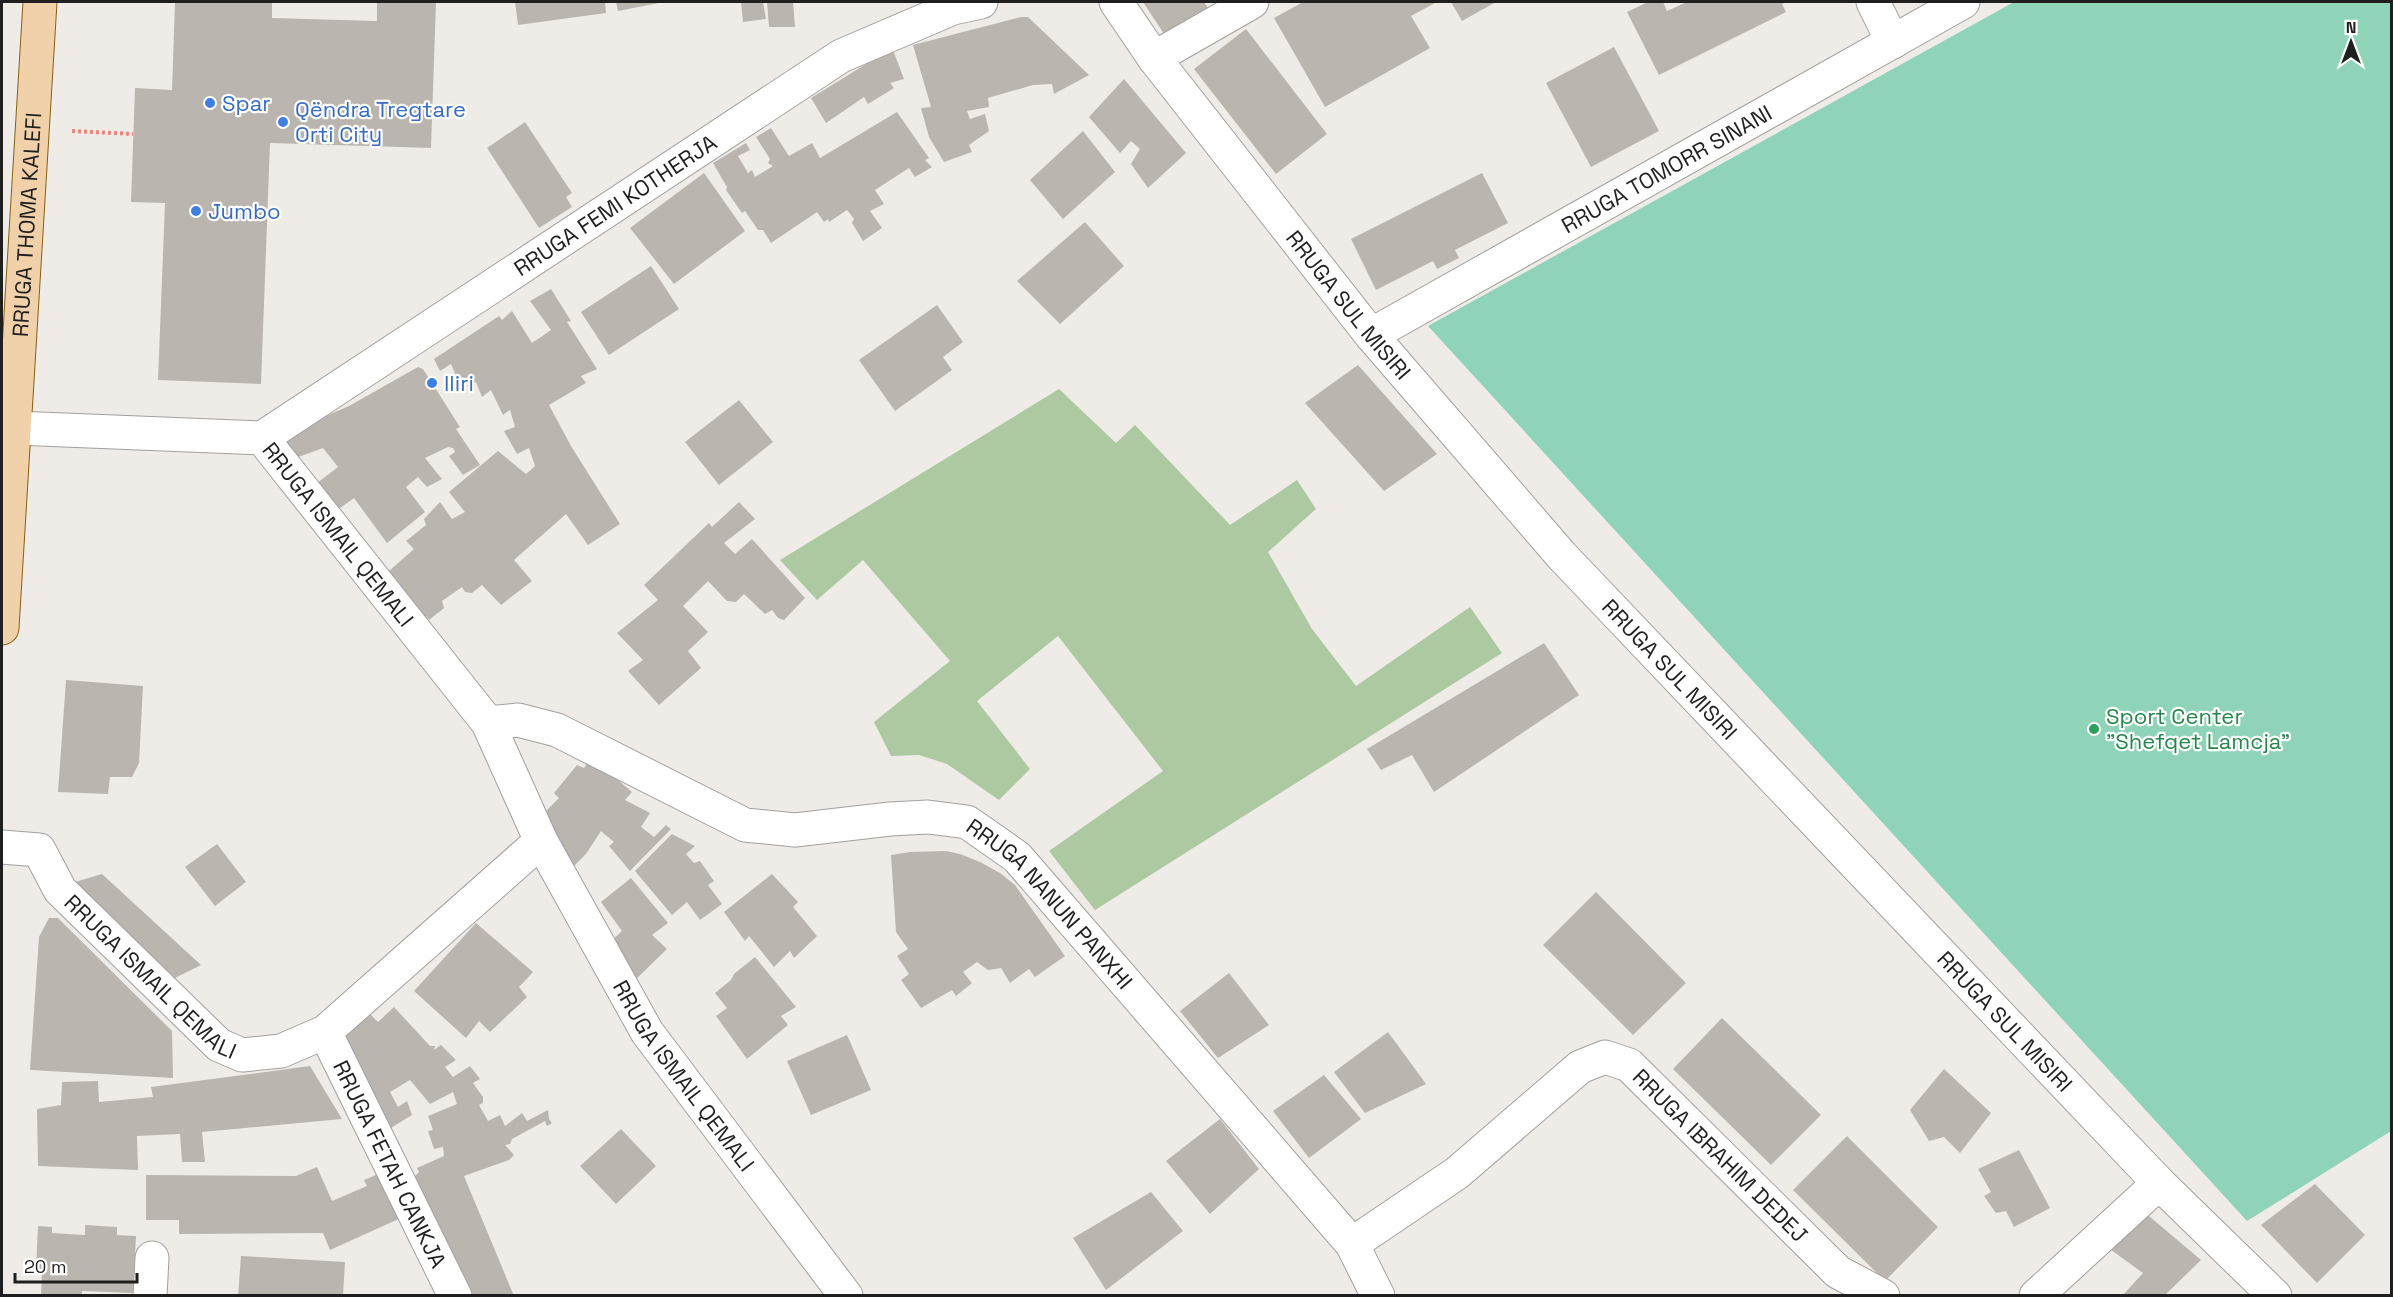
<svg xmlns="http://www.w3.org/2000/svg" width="2393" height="1297" font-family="'Space Grotesk',sans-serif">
<rect width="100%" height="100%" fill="#efece7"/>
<path fill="#adc9a1" d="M 1059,389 L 1116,443 L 1135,425 L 1230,525 L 1297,480 L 1316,509 L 1268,552 L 1312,629 L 1356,686 L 1470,607 L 1502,653 L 1095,910 L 1049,851 L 1163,771 L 1058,636 L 977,701 L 1030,769 L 999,800 L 947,764 L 919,755 L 891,756 L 874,722 L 950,661 L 863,560 L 817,600 L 780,560 Z"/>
<path fill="#8fd3b8" d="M 2014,2 L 2391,2 L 2391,1131 L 2247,1221 L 1428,326 Z"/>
<g fill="#bbb5b0">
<path d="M 175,2 L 272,2 L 272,18 L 377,21 L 377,2 L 436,2 L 431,148 L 270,143 L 261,384 L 158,380 L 165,203 L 131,202 L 135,88 L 172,90 Z"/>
<path d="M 515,2 L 605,2 L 606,13 L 518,25 Z"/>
<path d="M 616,2 L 659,2 L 659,3 L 618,11 Z"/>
<path d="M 741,2 L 763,2 L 766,19 L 743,22 Z"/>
<path d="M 767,2 L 793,2 L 795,27 L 769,27 Z"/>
<path d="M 1143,2 L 1204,2 L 1210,11 L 1168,40 Z"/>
<path d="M 1303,2 L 1437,2 L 1411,16 L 1430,48 L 1325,107 L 1274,18 Z"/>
<path d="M 1451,2 L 1496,2 L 1462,21 Z"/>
<path d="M 1648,2 L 1663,2 L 1667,11 L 1687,2 L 1786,2 L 1782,4 L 1786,12 L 1659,75 L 1627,12 Z"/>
<path d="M 1021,17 L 1028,17 L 1089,75 L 1054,94 L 1052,84 L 1033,85 L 988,98 L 989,107 L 967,111 L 970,119 L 985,114 L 989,131 L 969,145 L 972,152 L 944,162 L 929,137 L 921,108 L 931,107 L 913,45 Z"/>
<path d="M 1246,29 L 1327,134 L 1276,174 L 1194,69 Z"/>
<path d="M 1614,47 L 1659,131 L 1591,167 L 1546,83 Z"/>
<path d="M 893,50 L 904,79 L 890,83 L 894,88 L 868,104 L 864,97 L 826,123 L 811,98 L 879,56 Z"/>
<path d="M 1124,79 L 1186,153 L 1148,188 L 1131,164 L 1140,149 L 1131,141 L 1120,153 L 1089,117 Z"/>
<path d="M 897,112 L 929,158 L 925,160 L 932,167 L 915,177 L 909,168 L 875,190 L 884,204 L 870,211 L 882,228 L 863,241 L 852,223 L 854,219 L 847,210 L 829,222 L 828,219 L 824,222 L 817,212 L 771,243 L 763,230 L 758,230 L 745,211 L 742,213 L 726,190 L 727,187 L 713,163 L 746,143 L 750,150 L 738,156 L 748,173 L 752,170 L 755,177 L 773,166 L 768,163 L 770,159 L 756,137 L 771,128 L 789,156 L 812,143 L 820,158 Z"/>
<path d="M 525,122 L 572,193 L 566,197 L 572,207 L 539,228 L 487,148 Z"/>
<path d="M 1083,131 L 1115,172 L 1063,219 L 1030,180 Z"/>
<path d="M 704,173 L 745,231 L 674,284 L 630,228 Z"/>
<path d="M 1482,173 L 1508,223 L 1455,250 L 1459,258 L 1437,269 L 1433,261 L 1376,290 L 1351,239 Z"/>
<path d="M 1085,222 L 1124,266 L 1060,324 L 1017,281 Z"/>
<path d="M 651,266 L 679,309 L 609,355 L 581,312 Z"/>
<path d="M 551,289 L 571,321 L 567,322 L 597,369 L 581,376 L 586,383 L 549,405 L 571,446 L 620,524 L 588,545 L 566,514 L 514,560 L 532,581 L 501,605 L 482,585 L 472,593 L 465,592 L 462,587 L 442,601 L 444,608 L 429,620 L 426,616 L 418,622 L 389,571 L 414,549 L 406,541 L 426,525 L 424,519 L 440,502 L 452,519 L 465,512 L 449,492 L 498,451 L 526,474 L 535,466 L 529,448 L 517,454 L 504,431 L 515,427 L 510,410 L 503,415 L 491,390 L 482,397 L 476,382 L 470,386 L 466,379 L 464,384 L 461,376 L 457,378 L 451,364 L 440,371 L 434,359 L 499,316 L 502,320 L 512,311 L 532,343 L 551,330 L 530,301 Z"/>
<path d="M 937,305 L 963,342 L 943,357 L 952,370 L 895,411 L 859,360 Z"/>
<path d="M 1358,365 L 1437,454 L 1384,491 L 1305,403 Z"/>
<path d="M 418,367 L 423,369 L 460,427 L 456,429 L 480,465 L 463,475 L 449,456 L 455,452 L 453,448 L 448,447 L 425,458 L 442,479 L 427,487 L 418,477 L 406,487 L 425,512 L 387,543 L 354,498 L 332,514 L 312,487 L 338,467 L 323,448 L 290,460 L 280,436 L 349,406 Z"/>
<path d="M 739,400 L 773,442 L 719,485 L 685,442 Z"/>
<path d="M 739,502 L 755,519 L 724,543 L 735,554 L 752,539 L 805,598 L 784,620 L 778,618 L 772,610 L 765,614 L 744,594 L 736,602 L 727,601 L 708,581 L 683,606 L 708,632 L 688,651 L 701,668 L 659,705 L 628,671 L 643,660 L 617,633 L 658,600 L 644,585 L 709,523 L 712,527 Z"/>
<path d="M 1544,643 L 1579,695 L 1434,792 L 1412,755 L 1381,770 L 1367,749 Z"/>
<path d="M 66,680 L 143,686 L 139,763 L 132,777 L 110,777 L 108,794 L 58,792 Z"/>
<path d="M 594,760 L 632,792 L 625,800 L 650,813 L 641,827 L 654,837 L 666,825 L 671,829 L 630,871 L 609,846 L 614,842 L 601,831 L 586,854 L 567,873 L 538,819 L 559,798 L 554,793 L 577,765 L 584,768 L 588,762 Z"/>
<path d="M 672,834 L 695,846 L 686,854 L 694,863 L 700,861 L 714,881 L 708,885 L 722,904 L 700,920 L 687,902 L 672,915 L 635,871 Z"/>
<path d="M 217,844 L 246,882 L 215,906 L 185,867 Z"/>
<path d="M 946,851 L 960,854 L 980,862 L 1000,873 L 1015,885 L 1065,956 L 1035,977 L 1029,969 L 1010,983 L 1001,968 L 988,970 L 977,962 L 963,972 L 972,983 L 956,996 L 952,990 L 921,1008 L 901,980 L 909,974 L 897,956 L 908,949 L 896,932 L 891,855 L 910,852 Z"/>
<path d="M 102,874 L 201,965 L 175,978 L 75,882 Z"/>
<path d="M 772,874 L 798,902 L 793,907 L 817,936 L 794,958 L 790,951 L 774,967 L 749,936 L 745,941 L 724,912 Z"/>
<path d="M 631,878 L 668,923 L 652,935 L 667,949 L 633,982 L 605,947 L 622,931 L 601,902 Z"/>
<path d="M 1596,892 L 1686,983 L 1633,1035 L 1543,945 Z"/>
<path d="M 49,918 L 58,918 L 172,1031 L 173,1078 L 30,1070 L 39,937 Z"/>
<path d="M 476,923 L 533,972 L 519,987 L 527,997 L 490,1032 L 479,1021 L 466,1038 L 414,991 Z"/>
<path d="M 755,957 L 796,1007 L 781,1016 L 788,1025 L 747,1059 L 716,1016 L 727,1008 L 715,993 L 731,980 L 734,974 Z"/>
<path d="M 1229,973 L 1269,1025 L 1218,1058 L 1180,1011 Z"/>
<path d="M 362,1006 L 378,1022 L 394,1007 L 430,1046 L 435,1046 L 434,1050 L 441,1045 L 456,1060 L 445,1067 L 453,1077 L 470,1066 L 480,1079 L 473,1083 L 483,1097 L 483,1103 L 479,1105 L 488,1121 L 500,1115 L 505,1126 L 522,1113 L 527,1121 L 548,1110 L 549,1119 L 552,1123 L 547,1126 L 545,1121 L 512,1139 L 510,1144 L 505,1145 L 514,1155 L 509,1160 L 464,1176 L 514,1296 L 460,1296 L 405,1186 L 419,1172 L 417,1168 L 444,1156 L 443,1147 L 434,1149 L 428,1131 L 433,1130 L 428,1116 L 457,1104 L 453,1092 L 430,1104 L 410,1080 L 390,1092 L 398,1107 L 407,1101 L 412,1115 L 381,1134 L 331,1033 Z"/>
<path d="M 1722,1018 L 1821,1115 L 1771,1165 L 1673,1069 Z"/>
<path d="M 1388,1032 L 1426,1084 L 1365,1113 L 1334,1072 Z"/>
<path d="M 847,1035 L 871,1090 L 811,1115 L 787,1061 Z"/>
<path d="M 310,1066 L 342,1119 L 202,1132 L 205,1162 L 182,1162 L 180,1134 L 137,1136 L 138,1170 L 38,1166 L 37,1109 L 61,1105 L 62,1082 L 98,1081 L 99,1102 L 153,1097 L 151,1087 Z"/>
<path d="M 1944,1069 L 1991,1113 L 1960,1153 L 1944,1137 L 1929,1141 L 1910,1110 Z"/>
<path d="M 1324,1075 L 1361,1119 L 1309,1158 L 1273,1111 Z"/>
<path d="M 1220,1119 L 1259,1169 L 1210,1214 L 1166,1161 Z"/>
<path d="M 621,1129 L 656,1166 L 616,1204 L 580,1166 Z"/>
<path d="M 1847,1136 L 1938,1227 L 1885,1281 L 1793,1190 Z"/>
<path d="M 2019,1150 L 2050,1208 L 2014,1227 L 2006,1211 L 1996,1213 L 1984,1196 L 1991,1192 L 1978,1169 Z"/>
<path d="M 317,1167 L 332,1201 L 367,1186 L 364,1180 L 383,1172 L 403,1217 L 330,1250 L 323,1233 L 179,1234 L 179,1220 L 146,1220 L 146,1175 L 296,1176 Z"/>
<path d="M 2315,1184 L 2365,1235 L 2317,1283 L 2261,1225 Z"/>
<path d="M 1151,1192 L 1183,1231 L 1106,1290 L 1073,1238 Z"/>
<path d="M 2143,1211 L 2201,1260 L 2164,1296 L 2122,1296 L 2143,1273 L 2107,1247 Z"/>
<path d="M 85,1225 L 117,1227 L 117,1235 L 136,1236 L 133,1293 L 82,1291 L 82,1296 L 41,1296 L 42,1269 L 36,1269 L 38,1226 L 52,1227 L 52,1233 L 85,1235 Z"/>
<path d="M 241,1256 L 345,1262 L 343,1296 L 238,1296 Z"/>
</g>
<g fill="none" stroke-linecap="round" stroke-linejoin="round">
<g stroke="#a0a0a0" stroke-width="35">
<g id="street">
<path id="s1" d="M 1116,2 L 1154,58 L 1371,335 L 1562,556 L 2159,1183 L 2275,1296"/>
<path d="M 1873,2 L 1893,42"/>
<path d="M 1154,58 L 1252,2"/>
<path id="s2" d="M 1371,335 L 1963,2"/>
<path id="s3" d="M 15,428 L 262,438 L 488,723 L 541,841"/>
<path id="s4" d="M 262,438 L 841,56 L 953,8 L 981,2"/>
<path id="s5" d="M 488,723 L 518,720 L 557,730 L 745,825 L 795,830 L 890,819 L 928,817 L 967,822 L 1017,857 L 1352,1244 L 1378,1296"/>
<path id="s6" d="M 2,847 L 39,850 L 60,890 L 219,1045 L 242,1055 L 281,1051 L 325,1032 L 541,841 L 647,1032 L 846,1296"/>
<path id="s7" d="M 325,1032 L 455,1296"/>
<path id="s8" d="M 1352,1244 L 1457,1173 L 1580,1067 L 1605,1057 L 1629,1065 L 1838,1272 L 1883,1296"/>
<path d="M 150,1296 L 152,1258"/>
<path d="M 2036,1296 L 2159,1183"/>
</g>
</g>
<g stroke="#875f13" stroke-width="35">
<g id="primary">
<path id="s9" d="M 2,628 L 40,2"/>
</g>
</g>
<path stroke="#e8877e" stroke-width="4" stroke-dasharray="3 3" stroke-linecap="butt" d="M 72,131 L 133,134"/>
<use href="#street" stroke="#fff" stroke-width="33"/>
<use href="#primary" stroke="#f0d1aa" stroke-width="33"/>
</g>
<g fill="#3f7fe0" stroke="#fff" stroke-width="2">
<circle cx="210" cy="103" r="6"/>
<circle cx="283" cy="122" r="6"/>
<circle cx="196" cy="211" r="6"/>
<circle cx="432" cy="383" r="6"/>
</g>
<circle fill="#2e9e5b" stroke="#fff" stroke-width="2" cx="2094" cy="729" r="6"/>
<g text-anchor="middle" stroke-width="4.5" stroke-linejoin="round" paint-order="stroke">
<g font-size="22" fill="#366cbe" stroke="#fff" text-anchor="start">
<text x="222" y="111">Spar</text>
<text x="295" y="117">Qëndra Tregtare<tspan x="295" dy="25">Orti City</tspan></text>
<text x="208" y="219">Jumbo</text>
<text x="444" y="391">Iliri</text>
</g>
<g font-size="22" fill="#1f1f1f" stroke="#fff">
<text dy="8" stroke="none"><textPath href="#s2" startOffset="339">RRUGA TOMORR SINANI</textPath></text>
<text dy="8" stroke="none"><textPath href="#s4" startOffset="423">RRUGA FEMI KOTHERJA</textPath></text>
<text dy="8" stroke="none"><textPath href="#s9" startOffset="404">RRUGA THOMA KALEFI</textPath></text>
<text dy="8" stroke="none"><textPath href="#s1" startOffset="382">RRUGA SUL MISIRI</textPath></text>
<text dy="8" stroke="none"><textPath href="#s3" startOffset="370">RRUGA ISMAIL QEMALI</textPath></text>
<text dy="8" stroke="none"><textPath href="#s1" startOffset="868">RRUGA SUL MISIRI</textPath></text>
<text dy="8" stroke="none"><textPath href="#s5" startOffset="621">RRUGA NANUN PANXHI</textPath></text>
<text dy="8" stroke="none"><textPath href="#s6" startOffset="208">RRUGA ISMAIL QEMALI</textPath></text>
<text dy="8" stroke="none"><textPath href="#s1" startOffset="1354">RRUGA SUL MISIRI</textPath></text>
<text dy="8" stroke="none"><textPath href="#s6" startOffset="980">RRUGA ISMAIL QEMALI</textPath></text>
<text dy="8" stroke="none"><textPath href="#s8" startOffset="470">RRUGA IBRAHIM DEDEJ</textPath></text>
<text dy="8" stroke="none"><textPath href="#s7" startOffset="147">RRUGA FETAH CANKJA</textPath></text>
</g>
<g font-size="22" fill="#27864d" stroke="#fff" text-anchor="start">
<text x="2106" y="724">Sport Center<tspan x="2106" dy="25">"Shefqet Lamcja"</tspan></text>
</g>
</g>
<rect width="2393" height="1297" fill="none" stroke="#1f1f1f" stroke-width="6"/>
<g transform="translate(2351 42)" stroke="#ffffff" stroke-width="4.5" paint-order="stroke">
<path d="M0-4.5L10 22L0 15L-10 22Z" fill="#1f1f1f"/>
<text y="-9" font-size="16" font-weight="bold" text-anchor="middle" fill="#1f1f1f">N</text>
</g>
<path d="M15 1273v9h122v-9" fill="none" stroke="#1f1f1f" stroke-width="3"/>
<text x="24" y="1273" font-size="18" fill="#1f1f1f" stroke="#ffffff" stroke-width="4.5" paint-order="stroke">20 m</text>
</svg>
